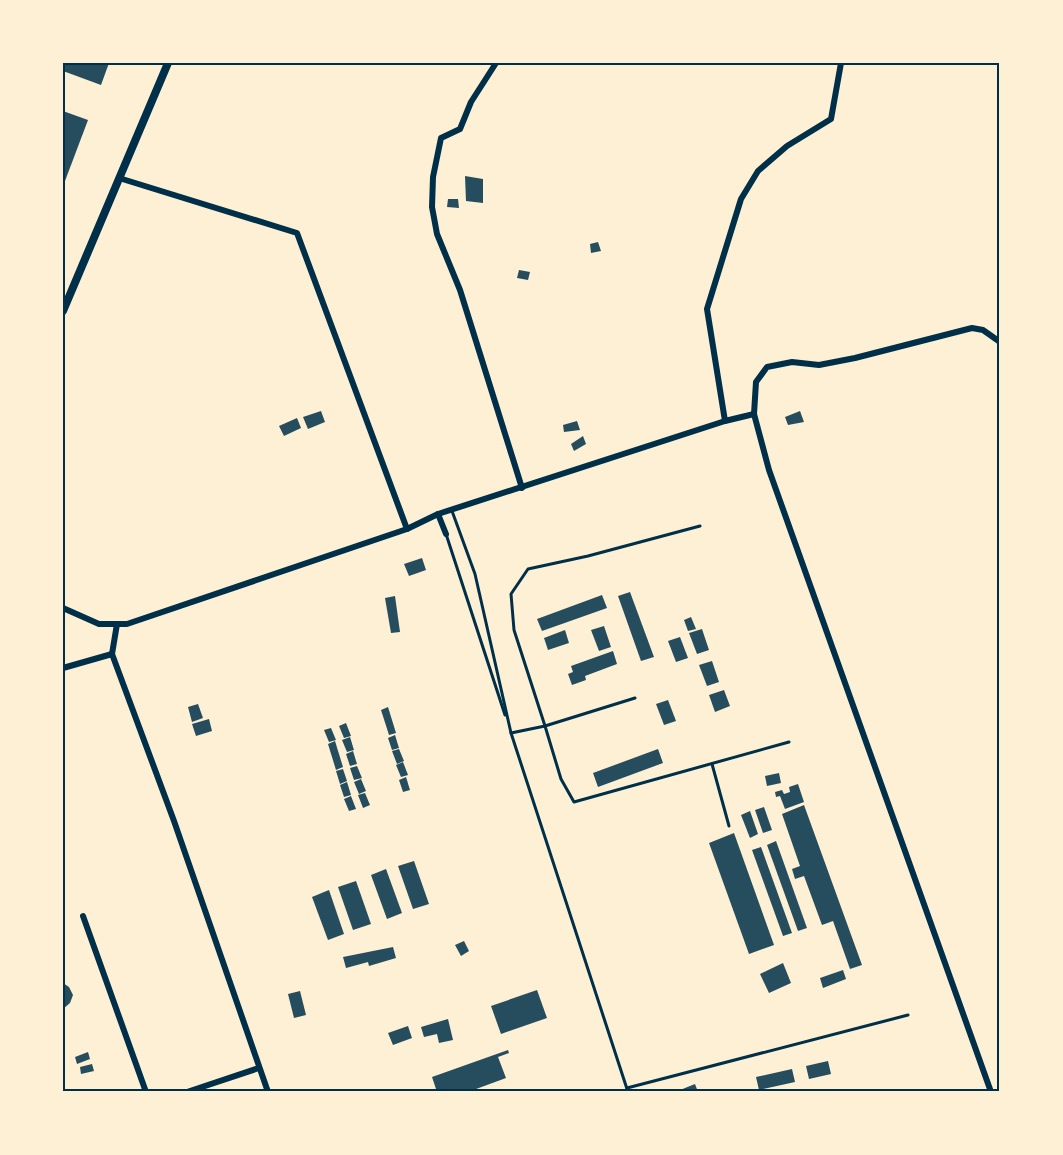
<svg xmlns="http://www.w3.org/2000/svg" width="1063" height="1155" font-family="Raleway,sans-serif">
<rect width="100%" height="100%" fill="#fdf0d5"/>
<g fill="#264d5e">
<path d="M 63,63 L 109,63 L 101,85 L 63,71 Z"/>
<path d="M 63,111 L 88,120 L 65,181 L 63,180 Z"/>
<path d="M 465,176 L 483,179 L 483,203 L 466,201 Z"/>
<path d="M 448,199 L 458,199 L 459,208 L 447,207 Z"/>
<path d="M 598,242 L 601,251 L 591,253 L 590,244 Z"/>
<path d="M 519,270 L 530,272 L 528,280 L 517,278 Z"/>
<path d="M 321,411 L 325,422 L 308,429 L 303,417 Z"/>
<path d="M 800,411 L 804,422 L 788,425 L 785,417 Z"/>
<path d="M 297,418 L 301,428 L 284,436 L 279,426 Z"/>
<path d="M 577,421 L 580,430 L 564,432 L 563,425 Z"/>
<path d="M 583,436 L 586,444 L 574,451 L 571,444 Z"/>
<path d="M 422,558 L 426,570 L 409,576 L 404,564 Z"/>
<path d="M 630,592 L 654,657 L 641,661 L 618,596 Z"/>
<path d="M 602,595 L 607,608 L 542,631 L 537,619 Z"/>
<path d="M 395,596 L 400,632 L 391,633 L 385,598 Z"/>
<path d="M 691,617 L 696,629 L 688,631 L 684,620 Z"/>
<path d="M 604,626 L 611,647 L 599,651 L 591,630 Z"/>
<path d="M 702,629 L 709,650 L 697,654 L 689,633 Z"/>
<path d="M 565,630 L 569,643 L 548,650 L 544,638 Z"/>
<path d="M 680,637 L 688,658 L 676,662 L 668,641 Z"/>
<path d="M 613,651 L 617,664 L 585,676 L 586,680 L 572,685 L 568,674 L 573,672 L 571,666 Z"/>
<path d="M 712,661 L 719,682 L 707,686 L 699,665 Z"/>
<path d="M 724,690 L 730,706 L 715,712 L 709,695 Z"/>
<path d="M 668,700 L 676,721 L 664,725 L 656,704 Z"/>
<path d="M 198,704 L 203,718 L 192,722 L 188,707 Z"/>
<path d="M 388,707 L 396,733 L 389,735 L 381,710 Z"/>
<path d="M 209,719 L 212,731 L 196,736 L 192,724 Z"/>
<path d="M 346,723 L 351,736 L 344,738 L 339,726 Z"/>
<path d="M 331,728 L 336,740 L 329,742 L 324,730 Z"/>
<path d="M 395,735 L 399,748 L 392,750 L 388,738 Z"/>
<path d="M 350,737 L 354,750 L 347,752 L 342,740 Z"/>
<path d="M 335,741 L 343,767 L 336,770 L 328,744 Z"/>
<path d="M 399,749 L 404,761 L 397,764 L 392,751 Z"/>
<path d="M 658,749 L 663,763 L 598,787 L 593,773 Z"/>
<path d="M 353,751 L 357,764 L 350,766 L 346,754 Z"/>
<path d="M 403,762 L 408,775 L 401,777 L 396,765 Z"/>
<path d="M 357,766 L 362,778 L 354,780 L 350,768 Z"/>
<path d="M 343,769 L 347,781 L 340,784 L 336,771 Z"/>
<path d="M 779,773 L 781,783 L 767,786 L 765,776 Z"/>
<path d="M 406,777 L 410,790 L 403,792 L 399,780 Z"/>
<path d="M 361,779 L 366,791 L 359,794 L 354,782 Z"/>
<path d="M 347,782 L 351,795 L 344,797 L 340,785 Z"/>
<path d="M 798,784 L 804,802 L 785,809 L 780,796 L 776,797 L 775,792 L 782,790 L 784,794 L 790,792 L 789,787 Z"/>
<path d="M 365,793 L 370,805 L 363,808 L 358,795 Z"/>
<path d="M 351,796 L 356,809 L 349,811 L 344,799 Z"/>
<path d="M 804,805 L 862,965 L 850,969 L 833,921 L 822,925 L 804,876 L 795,879 L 792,869 L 800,866 L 782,814 Z"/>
<path d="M 764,807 L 772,830 L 763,833 L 755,810 Z"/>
<path d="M 750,811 L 758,834 L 750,838 L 741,815 Z"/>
<path d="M 734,833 L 774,945 L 749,954 L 709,843 Z"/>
<path d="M 776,841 L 807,928 L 798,931 L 767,845 Z"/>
<path d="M 761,847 L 792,933 L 783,936 L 752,850 Z"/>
<path d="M 414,861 L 429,904 L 413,909 L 398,866 Z"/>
<path d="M 386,869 L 402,913 L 387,919 L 371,875 Z"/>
<path d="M 356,881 L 371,924 L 353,930 L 338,887 Z"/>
<path d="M 329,890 L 344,934 L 328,940 L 312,897 Z"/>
<path d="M 464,941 L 469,951 L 461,956 L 455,945 Z"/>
<path d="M 393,947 L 396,958 L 369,966 L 368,962 L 346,968 L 343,957 Z"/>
<path d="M 783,963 L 791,983 L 769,993 L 760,974 Z"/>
<path d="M 843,970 L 846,979 L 823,988 L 820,978 Z"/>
<path d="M 63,983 L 69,987 L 73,995 L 70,1003 L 63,1009 Z"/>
<path d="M 537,990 L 547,1018 L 501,1034 L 491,1006 Z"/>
<path d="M 300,991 L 306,1015 L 294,1018 L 288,994 Z"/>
<path d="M 448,1019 L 453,1040 L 439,1043 L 437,1034 L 424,1037 L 421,1027 Z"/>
<path d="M 408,1026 L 412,1038 L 393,1045 L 388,1033 Z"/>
<path d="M 508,1050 L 509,1053 L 498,1057 L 506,1078 L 468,1092 L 437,1092 L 432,1077 Z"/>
<path d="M 88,1052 L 90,1059 L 77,1064 L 75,1057 Z"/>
<path d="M 828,1061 L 831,1074 L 809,1079 L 806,1066 Z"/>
<path d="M 92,1064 L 94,1071 L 81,1074 L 80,1067 Z"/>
<path d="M 792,1069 L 795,1082 L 759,1090 L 756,1077 Z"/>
<path d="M 695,1084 L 698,1092 L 675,1092 Z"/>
</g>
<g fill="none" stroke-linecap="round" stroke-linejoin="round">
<g stroke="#003049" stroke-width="3">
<path d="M 452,511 L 475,574 L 511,733 L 545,726 L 514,630 L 511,594 L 528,569 L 588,556 L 700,526"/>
<path d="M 446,534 L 505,715"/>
<path d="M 635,698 L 545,726 L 561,779 L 574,802 L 789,742"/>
<path d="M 511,733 L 628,1092"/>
<path d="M 712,764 L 729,826"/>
<path d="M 627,1088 L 908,1015"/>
</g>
<g stroke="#003049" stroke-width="6">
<path d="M 496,63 L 471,102 L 460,129 L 441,138 L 433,177 L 432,207 L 437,234 L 460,290 L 522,488"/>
<path d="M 119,178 L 297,233 L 407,529"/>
<path d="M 725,421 L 707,309 L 741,199 L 758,171 L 787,146 L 831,119 L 841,63"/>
<path d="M 438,514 L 446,534"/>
<path d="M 63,608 L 99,624 L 127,624 L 407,529 L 438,514 L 725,421 L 754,414"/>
<path d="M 117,624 L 112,654 L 174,821 L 268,1092"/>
<path d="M 63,668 L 112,654"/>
<path d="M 83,916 L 146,1092"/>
<path d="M 187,1092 L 259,1068"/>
<path d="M 991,1092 L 769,470 L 754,414 L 756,382 L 767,367 L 792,362 L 819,365 L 855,358 L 972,328 L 983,330 L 1000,342"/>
</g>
<path stroke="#003049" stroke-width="8" d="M 63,311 L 168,63"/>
</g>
<rect width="1063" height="1155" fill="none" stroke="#fdf0d5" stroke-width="129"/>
<rect x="64" y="64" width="934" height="1026" fill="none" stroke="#003049" stroke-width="2"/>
</svg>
